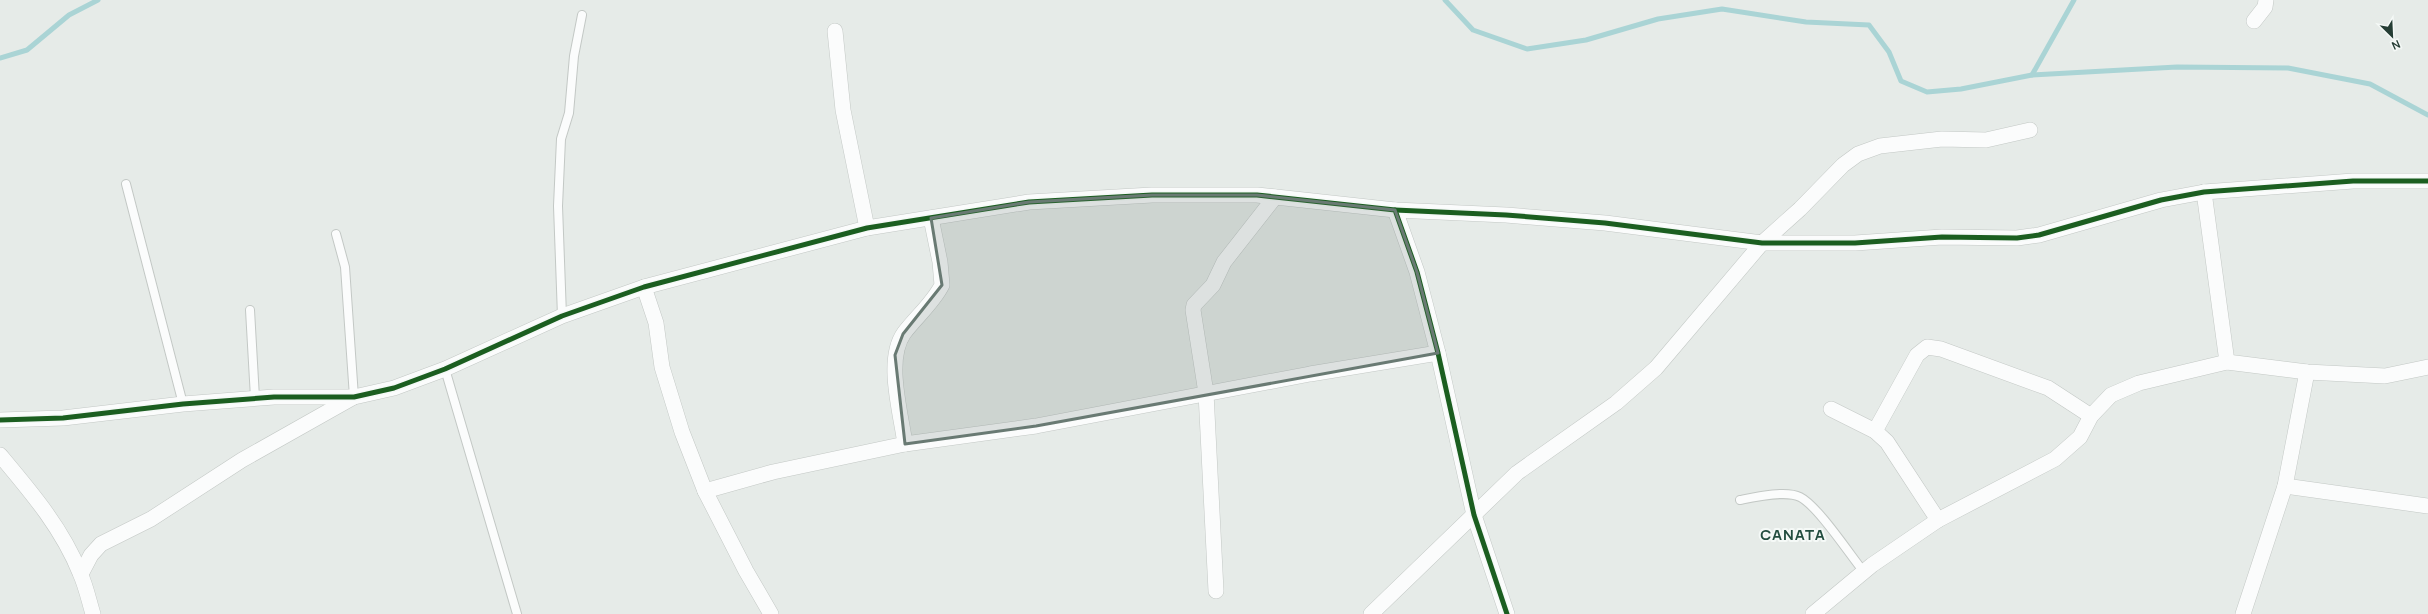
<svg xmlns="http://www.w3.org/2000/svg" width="2428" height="614" font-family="Manrope,sans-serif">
<rect width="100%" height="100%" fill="#e6ebe8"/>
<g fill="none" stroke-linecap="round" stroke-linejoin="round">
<g stroke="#aad4d5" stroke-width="5">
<path d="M 1445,0 L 1473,30 L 1527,49 L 1586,40 L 1658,19 L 1722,9 L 1806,22 L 1869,25 L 1889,52 L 1901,81 L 1927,92 L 1961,89 L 2032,75 L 2177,67 L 2288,68 L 2370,84 L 2428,115"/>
<path d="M 0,58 L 27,50 L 69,15 L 98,0"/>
<path d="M 2032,75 L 2074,0"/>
</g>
<g stroke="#c3c8c5" stroke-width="10">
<g id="lane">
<path d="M 126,184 L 183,404"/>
<path d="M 336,234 L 345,267 L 354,397"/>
<path d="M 250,310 L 255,398"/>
<path d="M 562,316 L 558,206 L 561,139 L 569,113 L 574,56 L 582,15"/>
<path d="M 445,369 L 517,614"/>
<path d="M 1740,500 C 1755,497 1786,490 1800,497 C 1818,506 1850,555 1864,572"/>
</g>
</g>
<g stroke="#c3c8c5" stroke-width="16">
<g id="street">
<path d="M 2254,21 L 2265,7 L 2266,0"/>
<path d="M 835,31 L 843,110 L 867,228"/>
<path d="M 2204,192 L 2227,362"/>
<path d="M 1395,210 L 1506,215 L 1605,223 L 1762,243 L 1855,243 L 1942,237 L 2017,238 L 2039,235 L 2161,200 L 2204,192 L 2353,181 L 2428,181"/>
<path d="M 644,287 L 656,323 L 662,367 L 682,432 L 705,491 L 746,571 L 771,614"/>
<path d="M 1831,409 L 1875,431 L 1887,442 L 1938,520"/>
<path d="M 0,420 L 63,418 L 183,404 L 274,397 L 354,397 L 394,388 L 445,369 L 562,316 L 644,287 L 867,228 L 1029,202 L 1152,195 L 1257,195 L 1395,210 L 1417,272 L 1438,353 L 1474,515 L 1507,614"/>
<path d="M 1875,431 L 1917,355 L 1927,347 L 1941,349 L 2048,388 L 2091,416"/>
<path d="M 905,444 C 901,413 885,360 904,333 C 916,317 933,303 942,285 L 940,262 L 931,218"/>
<path d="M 0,455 C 31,492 62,528 80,573 C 86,586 89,601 93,614"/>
<path d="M 2285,486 L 2428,506"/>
<path d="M 705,491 L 773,472 L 905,444 L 1036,426 L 1310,374 L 1438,353"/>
<path d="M 81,574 L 91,555 L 101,544 L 151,519 L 242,460 L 352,398"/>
<path d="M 1216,591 L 1206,393 L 1193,310 L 1194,305 L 1213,285 L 1224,262 L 1275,197"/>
<path d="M 1371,614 L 1517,473 L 1616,403 L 1656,368 L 1762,243 L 1800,209 L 1843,165 L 1858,154 L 1880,146 L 1942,139 L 1986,140 L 2030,130"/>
<path d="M 1813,614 L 1872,565 L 1938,520 L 2055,459 L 2080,437 L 2091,416 L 2111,395 L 2139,383 L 2227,362 L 2307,372 L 2385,376 L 2428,367"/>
<path d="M 2243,614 L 2285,486 L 2307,372"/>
</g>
</g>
<use href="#lane" stroke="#fbfcfc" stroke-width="8"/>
<use href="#street" stroke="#fbfcfc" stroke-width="15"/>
<g stroke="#f5f9f7" stroke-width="8">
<g id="cycleway">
<path d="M 1395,210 L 1506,215 L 1605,223 L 1762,243 L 1855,243 L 1942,237 L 2017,238 L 2039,235 L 2161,200 L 2204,192 L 2353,181 L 2428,181"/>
<path d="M 0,420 L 63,418 L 183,404 L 274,397 L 354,397 L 394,388 L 445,369 L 562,316 L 644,287 L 867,228 L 1029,202 L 1152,195 L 1257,195 L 1395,210 L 1417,272 L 1438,353 L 1474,515 L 1507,614"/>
</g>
</g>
<use href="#cycleway" stroke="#1b5e20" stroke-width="5"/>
</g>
<path fill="#697a73" fill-opacity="0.2" stroke="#697a73" stroke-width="3" stroke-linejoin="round" d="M 1152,195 L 1257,195 L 1395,210 L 1417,272 L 1438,353 L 1036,426 L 905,444 L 895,355 L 903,334 L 942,285 L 931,218 L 1029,202 Z"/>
<g text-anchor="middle" stroke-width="4" stroke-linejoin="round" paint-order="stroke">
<g font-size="15" font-weight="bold" letter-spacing="1" fill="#224d3f" stroke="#f5f9f7">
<text x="1793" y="540">CANATA</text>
</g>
</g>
<g transform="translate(2392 36) rotate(156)" stroke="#f5f9f7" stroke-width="3" paint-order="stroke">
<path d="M0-3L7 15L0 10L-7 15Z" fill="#253d34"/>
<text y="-6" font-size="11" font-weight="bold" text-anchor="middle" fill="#253d34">N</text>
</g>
</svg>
